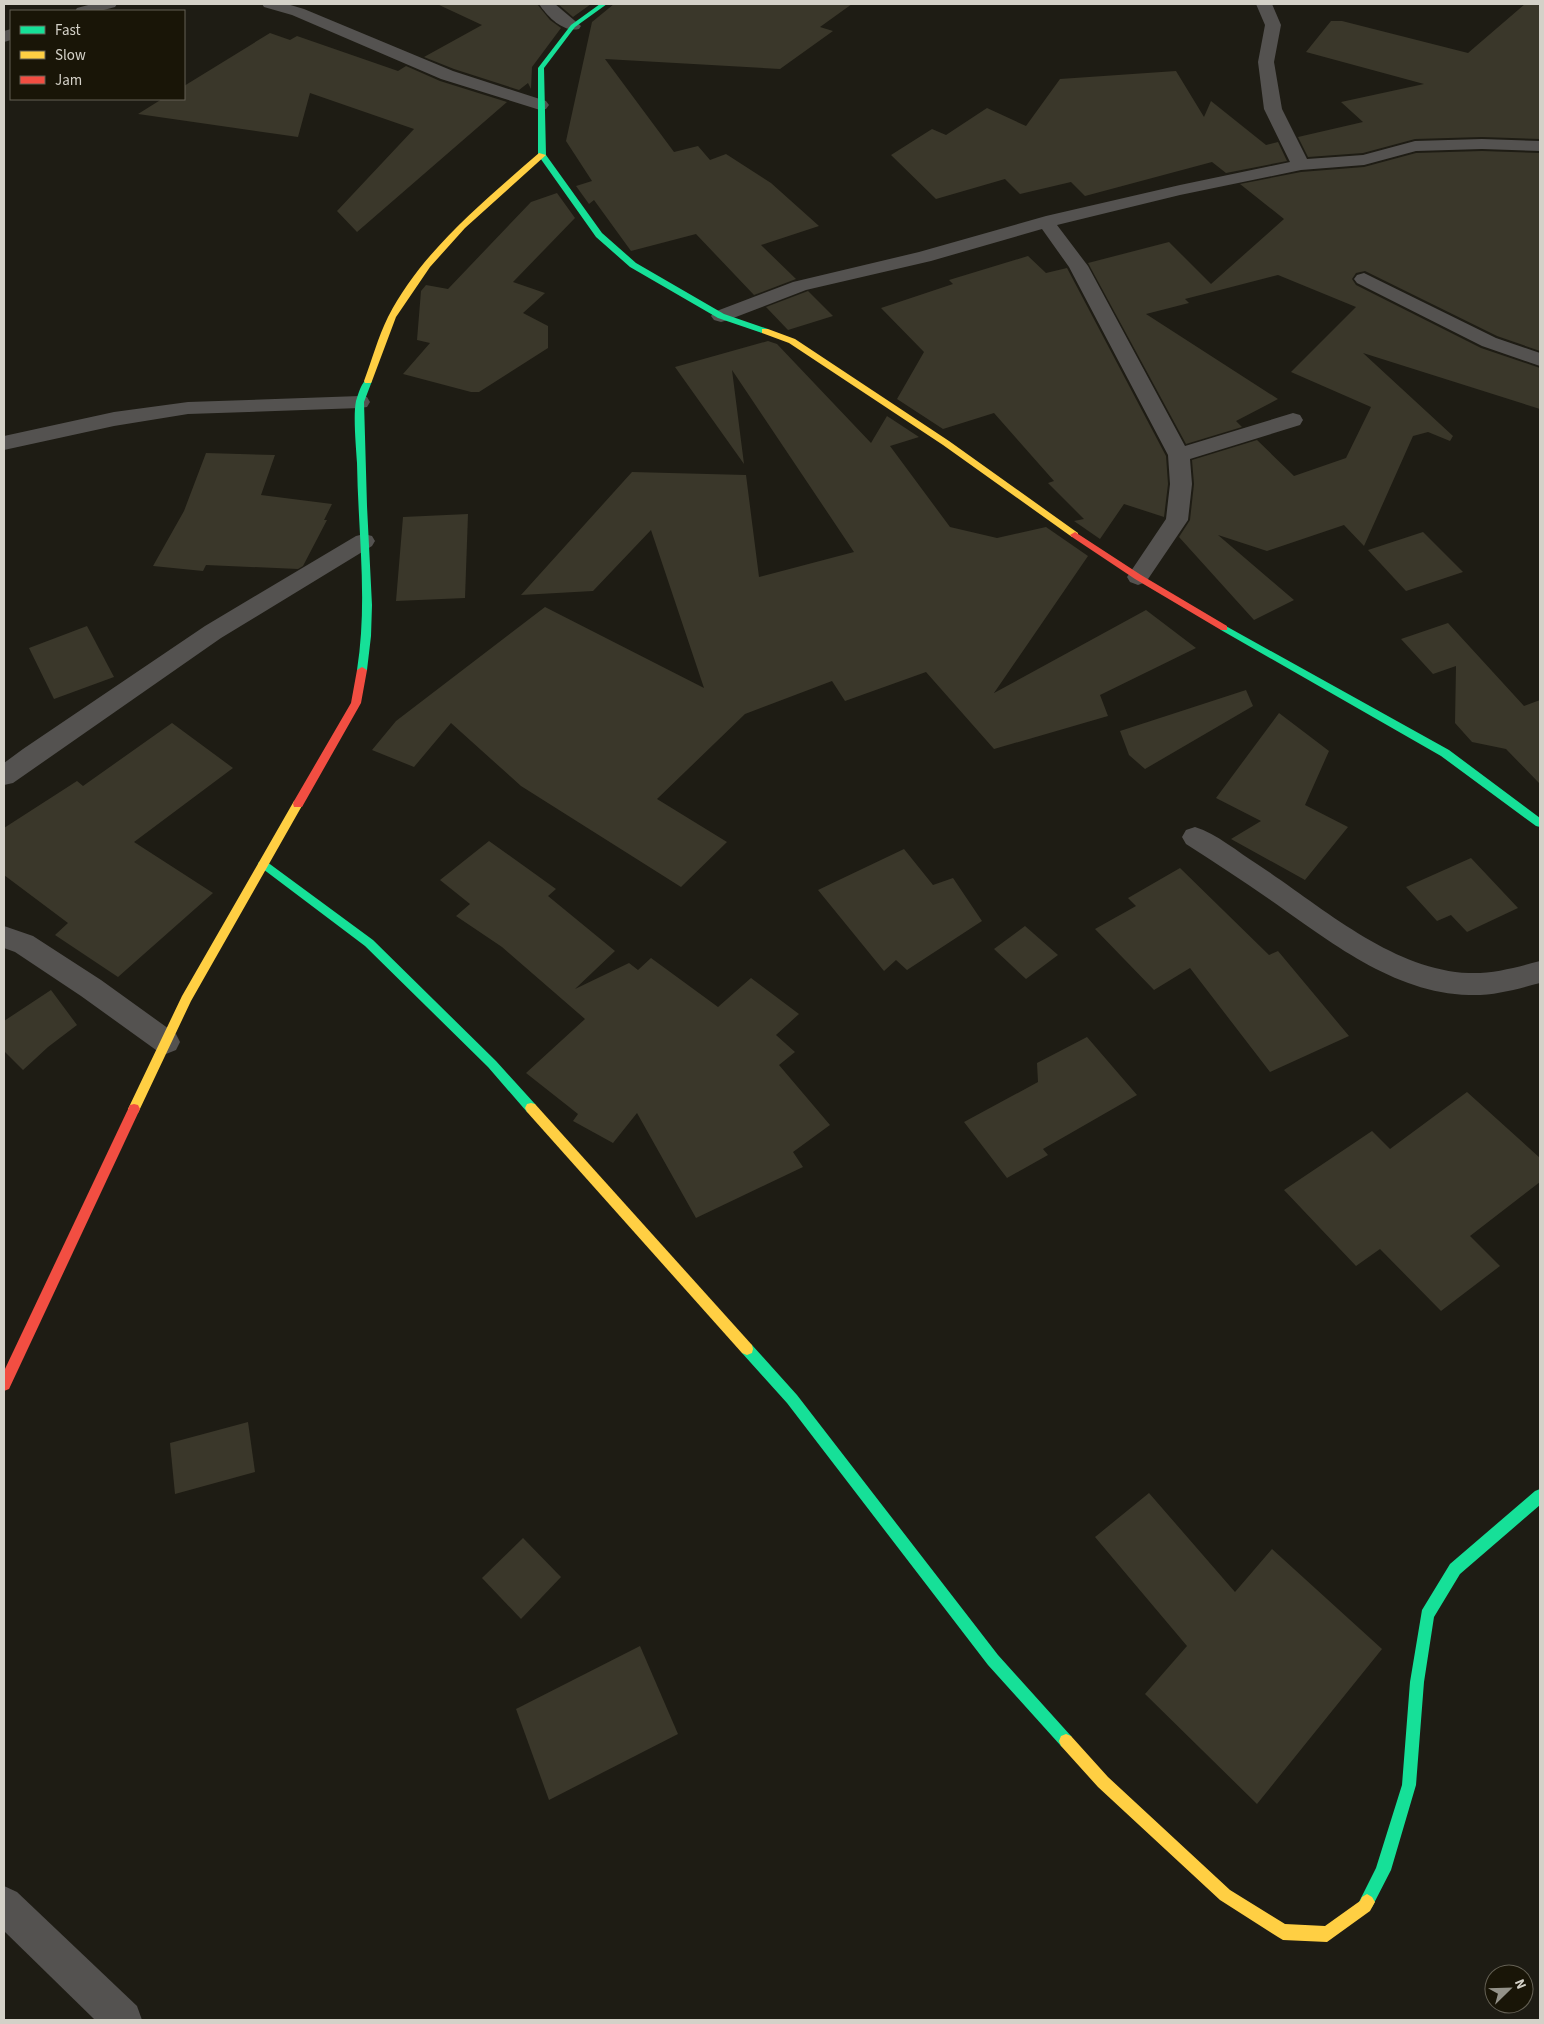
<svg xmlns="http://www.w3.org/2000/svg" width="1544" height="2024" font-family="'Source Sans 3',sans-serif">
<rect width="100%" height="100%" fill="#1e1c14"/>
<g fill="#3a372a">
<path d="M 437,4 L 537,4 L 550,20 L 561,28 L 532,67 L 531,89 L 528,83 L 519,90 L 454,69 L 424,57 L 482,25 Z"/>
<path d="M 558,4 L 591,4 L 573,17 Z"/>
<path d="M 614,4 L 852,4 L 820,27 L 833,31 L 780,69 L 605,59 L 674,152 L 698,146 L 710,160 L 726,154 L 771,183 L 819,226 L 761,245 L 796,279 L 754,295 L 696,234 L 631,251 L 594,200 L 589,204 L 576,186 L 592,181 L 566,141 L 592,22 Z"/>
<path d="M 1525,4 L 1540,4 L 1540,139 L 1482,137 L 1415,139 L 1363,153 L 1308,157 L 1298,137 L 1363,122 L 1341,102 L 1424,84 L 1306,52 L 1331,21 L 1342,21 L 1468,53 Z"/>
<path d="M 270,33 L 290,40 L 297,36 L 398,71 L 406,66 L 440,81 L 507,102 L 357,232 L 337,211 L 414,129 L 310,93 L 298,137 L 138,114 L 162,99 L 184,99 L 184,86 Z"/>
<path d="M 1176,71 L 1204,117 L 1211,101 L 1266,145 L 1278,142 L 1287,161 L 1226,173 L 1212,162 L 1085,196 L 1071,182 L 1020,194 L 1005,179 L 936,199 L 891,155 L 932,129 L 946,135 L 987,108 L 1026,126 L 1060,79 Z"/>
<path d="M 1482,151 L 1540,153 L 1540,351 L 1497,336 L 1365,271 L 1356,273 L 1352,279 L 1356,285 L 1481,348 L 1540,368 L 1540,409 L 1363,353 L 1453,436 L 1450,441 L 1428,432 L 1413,436 L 1364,546 L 1344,525 L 1267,551 L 1218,535 L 1294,600 L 1254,620 L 1179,537 L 1190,520 L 1194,484 L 1192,460 L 1257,440 L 1294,476 L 1346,458 L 1371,407 L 1291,372 L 1356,307 L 1278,275 L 1185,299 L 1189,303 L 1146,314 L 1278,399 L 1236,421 L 1242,427 L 1186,444 L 1088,263 L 1169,242 L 1211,284 L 1284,219 L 1240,184 L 1301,172 L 1364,167 L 1416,153 Z"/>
<path d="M 557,193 L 575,218 L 513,282 L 545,293 L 523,313 L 548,326 L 548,348 L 479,392 L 471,392 L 403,374 L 430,343 L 417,340 L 421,291 L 426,285 L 448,289 L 531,202 Z"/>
<path d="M 1028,256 L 1046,273 L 1067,268 L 1166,456 L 1168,484 L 1164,517 L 1124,504 L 1100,539 L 1074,521 L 1084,519 L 1048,483 L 1054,481 L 994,413 L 943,429 L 897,399 L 924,352 L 881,308 L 953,284 L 949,280 Z"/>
<path d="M 808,291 L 833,316 L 788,330 L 766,307 Z"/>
<path d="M 768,341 L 777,344 L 871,443 L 887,416 L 919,437 L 890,446 L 950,527 L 997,538 L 1046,527 L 1088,556 L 994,693 L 1146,610 L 1196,648 L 1100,695 L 1108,716 L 994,749 L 926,672 L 845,701 L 832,681 L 745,714 L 657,799 L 727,842 L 681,887 L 521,786 L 451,723 L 414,767 L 372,750 L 396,721 L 545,607 L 704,688 L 651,530 L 593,591 L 521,595 L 632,472 L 746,475 L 759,577 L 854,552 L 732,370 L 744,464 L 675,367 Z"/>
<path d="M 206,453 L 275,455 L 261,495 L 332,504 L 324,520 L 327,520 L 303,566 L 298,569 L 206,565 L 203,571 L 153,566 L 184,511 Z"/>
<path d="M 468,514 L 465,598 L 396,601 L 403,517 Z"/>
<path d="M 1423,532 L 1463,572 L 1406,591 L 1368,550 Z"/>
<path d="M 1448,623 L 1524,706 L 1540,700 L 1540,784 L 1506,749 L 1472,742 L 1455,723 L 1456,666 L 1433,674 L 1401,639 Z"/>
<path d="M 87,626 L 114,677 L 54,699 L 29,648 Z"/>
<path d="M 1246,690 L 1253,706 L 1145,769 L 1129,755 L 1120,731 Z"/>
<path d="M 1279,713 L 1329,751 L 1305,805 L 1348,827 L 1305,880 L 1231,839 L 1261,821 L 1216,798 Z"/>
<path d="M 172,723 L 233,768 L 134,842 L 213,893 L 118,977 L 55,935 L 68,923 L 4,875 L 4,828 L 77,781 L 83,786 Z"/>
<path d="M 489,841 L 556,889 L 548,896 L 615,951 L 575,989 L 629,963 L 638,970 L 651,958 L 718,1007 L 751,978 L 799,1014 L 776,1035 L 795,1052 L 779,1065 L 830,1125 L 793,1152 L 803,1167 L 696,1218 L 637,1113 L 613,1143 L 573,1121 L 578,1114 L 526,1073 L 585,1019 L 502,947 L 456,916 L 470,904 L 440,880 Z"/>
<path d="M 904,849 L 933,885 L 953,878 L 982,921 L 907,970 L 896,960 L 884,971 L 818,890 Z"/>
<path d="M 1471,858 L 1518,908 L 1467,932 L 1451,915 L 1437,921 L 1406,887 Z"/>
<path d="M 1180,868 L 1269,955 L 1278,951 L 1349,1036 L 1270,1072 L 1190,968 L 1154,990 L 1095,929 L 1136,906 L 1128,898 Z"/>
<path d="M 1025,926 L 1058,955 L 1026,979 L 994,949 Z"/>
<path d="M 51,990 L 77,1025 L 48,1047 L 23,1070 L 4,1051 L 4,1021 Z"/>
<path d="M 1087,1037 L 1137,1095 L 1043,1149 L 1048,1155 L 1007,1178 L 964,1122 L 1038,1082 L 1037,1063 Z"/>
<path d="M 1467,1092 L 1540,1158 L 1540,1182 L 1470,1236 L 1500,1266 L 1441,1311 L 1380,1249 L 1356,1266 L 1284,1190 L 1372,1131 L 1390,1149 Z"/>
<path d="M 248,1422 L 255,1472 L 175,1494 L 170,1443 Z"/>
<path d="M 1149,1493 L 1235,1592 L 1272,1549 L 1382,1649 L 1257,1804 L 1145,1694 L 1187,1646 L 1095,1537 Z"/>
<path d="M 523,1538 L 561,1577 L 521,1619 L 482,1578 Z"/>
<path d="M 640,1646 L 678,1734 L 549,1800 L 516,1709 Z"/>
</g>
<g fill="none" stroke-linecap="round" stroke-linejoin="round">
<g fill="#545250" fill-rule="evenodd">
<path d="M 92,4 L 117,4 L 115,7 L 100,11 L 75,11 L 77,8 Z"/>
<path d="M 262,4 L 287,4 L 304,9 L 453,71 L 546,101 L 549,105 L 546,109 L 540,110 L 441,79 L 292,15 L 264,7 Z"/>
<path d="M 539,4 L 555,4 L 581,26 L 579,29 C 563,33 547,16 539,4 Z"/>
<path d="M 1256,4 L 1272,4 L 1281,25 L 1274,62 L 1282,109 L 1307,159 L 1363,155 L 1415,141 L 1482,139 L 1540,141 L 1540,151 L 1482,149 L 1416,151 L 1364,165 L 1301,170 L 1180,195 L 1057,225 L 1088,266 L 1185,446 L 1293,413 L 1300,415 L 1303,420 L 1300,425 L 1190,459 L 1192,484 L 1188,520 L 1146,582 L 1138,585 L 1130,582 L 1127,577 L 1166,519 L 1170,484 L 1168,455 L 1069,267 L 1042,229 L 931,261 L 806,290 L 728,320 L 721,322 L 714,320 L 711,316 L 714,312 L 793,282 L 919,252 L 1046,216 L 1180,185 L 1290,162 L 1264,109 L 1258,62 L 1265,25 Z"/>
<path d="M 11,29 L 11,40 L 4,42 L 4,31 Z"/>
<path d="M 1364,273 L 1496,338 L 1540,353 L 1540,366 L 1482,346 L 1357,283 L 1354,279 L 1357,275 Z"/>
<path d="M 360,396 L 367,397 L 370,402 L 367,407 L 360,408 L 188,414 L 114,426 L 4,450 L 4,436 L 114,412 L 188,402 Z"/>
<path d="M 364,534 L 372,536 L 375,541 L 372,546 L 221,638 L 13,783 L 4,785 L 4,763 L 23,749 L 205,626 L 356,536 Z"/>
<path d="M 1195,827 C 1217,834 1238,852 1257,864 C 1320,905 1391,970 1469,973 C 1493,974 1517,967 1540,961 L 1540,983 C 1517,989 1494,996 1469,995 C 1393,993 1328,940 1269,899 C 1242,880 1214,862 1186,844 L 1182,837 L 1186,830 Z"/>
<path d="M 4,926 L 33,936 L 101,980 L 176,1034 L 180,1042 L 176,1050 L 166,1054 L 156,1050 L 81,996 L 15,952 L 4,948 Z"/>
<path d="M 4,1886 L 17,1892 L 137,2006 L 142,2020 L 95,2020 L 4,1931 Z"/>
</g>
<g fill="#16e098" fill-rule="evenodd">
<path d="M 600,4 L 607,4 L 575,27 L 544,68 L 546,155 L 602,233 L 636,263 L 724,314 L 768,329 L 768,333 L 762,333 L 718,318 L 630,267 L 596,237 L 538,155 L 538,68 L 571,25 Z"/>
<path d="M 368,378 L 372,381 L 364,402 L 367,506 L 372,605 L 371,636 L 367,670 L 362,673 L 357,670 C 368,601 358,532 357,463 C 356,447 353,415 356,401 C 358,394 362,381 368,378 Z"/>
<path d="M 1224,625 L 1449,750 L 1540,818 L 1540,827 L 1536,826 L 1441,756 L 1221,630 L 1221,626 Z"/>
<path d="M 263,859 L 373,940 L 496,1061 L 535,1104 L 537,1108 L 535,1112 L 531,1113 L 527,1112 L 488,1067 L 365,946 L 259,866 L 258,863 Z"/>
<path d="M 747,1343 L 752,1345 L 797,1395 L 998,1655 L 1071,1736 L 1073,1741 L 1071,1746 L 1066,1748 L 1061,1746 L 988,1665 L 787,1403 L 742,1353 L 741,1349 L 742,1345 Z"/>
<path d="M 1540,1489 L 1540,1505 L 1460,1574 L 1434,1617 L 1424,1682 L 1416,1785 L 1391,1870 L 1372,1907 L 1367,1910 L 1362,1907 L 1359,1902 L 1376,1868 L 1402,1785 L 1410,1682 L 1422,1610 L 1450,1564 L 1535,1491 Z"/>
</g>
<g fill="#ffcf43" fill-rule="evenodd">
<path d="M 539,153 L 546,155 L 465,228 L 430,267 L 396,317 L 372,381 L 371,383 L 365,383 L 364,381 C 372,360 378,337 388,317 C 422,251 484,201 539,153 Z"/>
<path d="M 762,329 L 768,329 L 795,339 L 949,441 L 1078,533 L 1078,537 L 1072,537 L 943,445 L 789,343 L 762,333 Z"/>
<path d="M 298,800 L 303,804 L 191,1001 L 138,1113 L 134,1114 L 130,1113 L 128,1109 L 182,996 L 294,801 Z"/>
<path d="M 531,1103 L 535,1104 L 752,1345 L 753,1349 L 752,1353 L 747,1355 L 742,1353 L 527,1112 L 525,1108 L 527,1104 Z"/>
<path d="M 1066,1734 L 1071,1736 L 1108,1777 L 1230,1890 L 1285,1924 L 1325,1926 L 1360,1901 L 1362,1897 L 1367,1894 L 1372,1897 L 1375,1902 L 1370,1911 L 1327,1942 L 1283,1940 L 1278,1937 L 1220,1900 L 1098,1787 L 1061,1746 L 1059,1741 L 1061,1736 Z"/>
</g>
<g fill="#f24e42" fill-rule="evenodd">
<path d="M 1075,532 L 1141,575 L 1227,626 L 1227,630 L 1221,630 L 1135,579 L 1072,537 L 1070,535 Z"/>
<path d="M 362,667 L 367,670 L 361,703 L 302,807 L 294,807 L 293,804 L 294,801 L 351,703 L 357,670 Z"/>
<path d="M 134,1104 L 138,1105 L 140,1109 L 9,1389 L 4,1391 L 4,1371 L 130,1105 Z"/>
</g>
</g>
<rect width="1544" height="2024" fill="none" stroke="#d4d1c8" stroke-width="10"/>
<rect x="10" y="10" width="175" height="90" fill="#191507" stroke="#646054"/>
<rect x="20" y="26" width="25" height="8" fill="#16e098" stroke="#646054"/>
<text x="55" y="35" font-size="15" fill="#d4d1c8">Fast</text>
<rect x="20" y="51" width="25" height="8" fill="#ffcf43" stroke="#646054"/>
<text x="55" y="60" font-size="15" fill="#d4d1c8">Slow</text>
<rect x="20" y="76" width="25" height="8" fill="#f24e42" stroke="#646054"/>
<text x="55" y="85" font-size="15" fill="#d4d1c8">Jam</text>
<g transform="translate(1509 1989) rotate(67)"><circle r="24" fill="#191507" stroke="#646054"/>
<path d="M0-4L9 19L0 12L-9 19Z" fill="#949289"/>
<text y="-8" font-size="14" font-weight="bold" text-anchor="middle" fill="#d4d1c8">N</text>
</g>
</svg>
